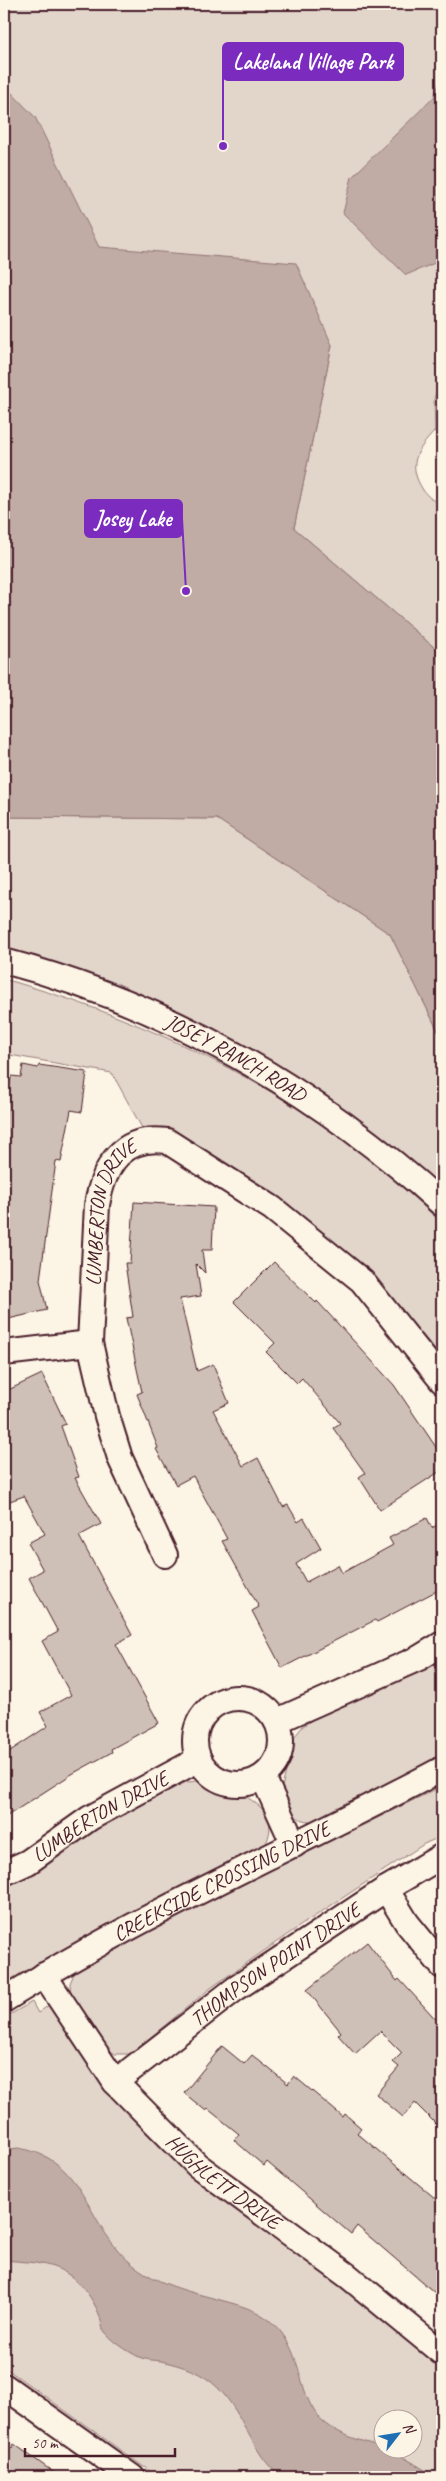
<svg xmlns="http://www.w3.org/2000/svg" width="446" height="2481" font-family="Caveat,sans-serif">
<rect width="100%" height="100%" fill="#fcf5e5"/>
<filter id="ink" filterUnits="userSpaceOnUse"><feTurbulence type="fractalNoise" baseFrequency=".02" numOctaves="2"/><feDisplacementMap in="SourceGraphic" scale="10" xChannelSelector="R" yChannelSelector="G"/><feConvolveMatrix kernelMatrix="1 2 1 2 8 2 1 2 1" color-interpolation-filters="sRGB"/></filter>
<g filter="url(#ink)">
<g fill="#e2d5ca" stroke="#967a7a" fill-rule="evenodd">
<path d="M 4,4 L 442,4 L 442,374 L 434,399 L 435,431 C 416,451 407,465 423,490 C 427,496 435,503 442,504 L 442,654 L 294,528 L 332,345 L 4,288 Z"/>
<path d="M 4,817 L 217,819 L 390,934 L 442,1039 L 442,1188 C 323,1076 161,993 4,948 Z"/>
<path d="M 4,979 C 129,1014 248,1069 353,1146 C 384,1169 413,1197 442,1223 L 442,1359 C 379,1278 303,1208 214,1156 C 199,1147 182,1134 164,1129 C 158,1127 149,1128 142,1128 L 112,1073 L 4,1054 Z"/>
<path d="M 442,1653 L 442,1758 L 318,1821 C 292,1823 291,1811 281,1791 L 295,1736 L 303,1726 L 319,1715 Z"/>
<path d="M 200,1781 C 229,1787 287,1805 265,1845 L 210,1875 L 115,1921 L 4,1987 L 4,1889 L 103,1822 L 173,1787 L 187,1782 Z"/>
<path d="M 442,1786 L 442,1836 L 424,1844 L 297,1928 L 212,1987 L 130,2054 L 115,2054 L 102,2045 L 71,1997 L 70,1983 L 76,1969 L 154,1928 Z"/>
<path d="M 32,2002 L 38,2013 L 49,2005 L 109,2095 L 174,2161 L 386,2320 L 442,2367 L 442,2477 L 158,2477 L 4,2367 L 4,2018 ZM 384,2418 L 414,2418 L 414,2448 L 384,2448 Z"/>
</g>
<g fill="#c0aca5" stroke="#917474">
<path d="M 442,76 L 442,260 L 406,275 L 343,213 L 352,177 L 434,97 Z"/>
<path d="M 4,85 L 35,117 L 99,247 L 296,263 L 332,345 L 294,528 L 442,654 L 442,1039 L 390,934 L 217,819 L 4,817 Z"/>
<path d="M 18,2148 C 79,2157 84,2210 117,2249 C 145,2283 184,2290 224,2301 C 239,2305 257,2310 269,2320 C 304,2348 296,2390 318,2416 C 337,2438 369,2441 393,2452 C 408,2459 422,2468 435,2477 L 281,2477 C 251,2453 245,2415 218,2388 C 202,2372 183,2366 161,2361 C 154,2360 145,2360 139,2357 C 127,2351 110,2340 103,2329 C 101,2324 101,2319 99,2314 C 93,2299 81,2282 66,2273 C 49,2262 24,2262 4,2260 L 4,2150 Z"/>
</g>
<g fill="#cfc0b7" stroke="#4a1f2b">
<path d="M 23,1065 L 38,1068 L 39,1065 L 87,1072 L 82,1112 L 71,1110 L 61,1162 L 56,1161 L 40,1280 L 47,1310 L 4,1320 L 4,1124 L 11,1076 L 21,1077 Z"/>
<path d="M 134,1202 L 214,1207 L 212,1250 L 202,1250 L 205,1273 L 196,1264 L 201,1296 L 180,1299 L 197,1371 L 213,1364 L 229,1403 L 213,1410 L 243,1466 L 258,1458 L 283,1507 L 288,1505 L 298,1522 L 304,1518 L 321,1548 L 296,1564 L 306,1582 L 338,1565 L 342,1573 L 393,1545 L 389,1538 L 427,1518 L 432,1528 L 442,1522 L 442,1588 L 377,1622 L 375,1620 L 282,1668 L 252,1611 L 259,1607 L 222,1541 L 227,1539 L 193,1476 L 176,1485 L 156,1449 L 158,1448 L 137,1394 L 142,1392 L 126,1318 L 133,1317 L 125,1263 L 130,1263 Z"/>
<path d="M 274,1262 L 316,1303 L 317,1301 L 394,1385 L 442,1456 L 442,1470 L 380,1510 L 359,1477 L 365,1473 L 333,1428 L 340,1423 L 302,1378 L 297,1383 L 266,1352 L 275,1343 L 234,1302 Z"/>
<path d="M 42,1374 L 66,1424 L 61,1426 L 79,1477 L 75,1478 L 101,1524 L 79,1536 L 132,1635 L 116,1644 L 159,1723 L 111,1749 L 112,1752 L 72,1774 L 4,1818 L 4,1755 L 48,1726 L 40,1712 L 71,1695 L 42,1641 L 58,1632 L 29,1578 L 43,1570 L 28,1543 L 45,1534 L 24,1496 L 4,1503 L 4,1392 Z"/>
<path d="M 367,1942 L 397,1981 L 399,1979 L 442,2026 L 442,2130 L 415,2103 L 403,2117 L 376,2094 L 399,2067 L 393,2062 L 402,2053 L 380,2031 L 355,2054 L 338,2035 L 341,2032 L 307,1990 Z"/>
<path d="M 222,2046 L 244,2064 L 252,2055 L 288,2084 L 294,2076 L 343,2117 L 345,2114 L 361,2128 L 357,2133 L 442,2204 L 442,2299 L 357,2226 L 351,2234 L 267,2162 L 264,2166 L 234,2140 L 239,2134 L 208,2109 L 206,2111 L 184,2093 Z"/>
<path d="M 4,2441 L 12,2448 L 14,2444 L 60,2477 L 4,2477 Z"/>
</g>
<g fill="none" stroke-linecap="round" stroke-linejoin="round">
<g stroke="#4a1f2b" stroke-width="28">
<g id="minor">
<path id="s1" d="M 4,961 C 168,1004 317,1091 442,1204"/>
<path d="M 4,1353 L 90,1343"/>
<path id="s2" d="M 165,1555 L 120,1458 L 107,1416 L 90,1343 L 97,1205 C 104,1165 122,1135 167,1141 L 272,1208 L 362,1281 L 442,1381"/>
<circle cx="238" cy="1741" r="43"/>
<path d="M 277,1721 L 419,1658 L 442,1644"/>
<path d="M 263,1777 L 294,1845"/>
<path id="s3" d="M 4,1873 L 28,1862 L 90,1818 L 199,1759"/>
<path d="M 386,1889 L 407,1923 L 442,1966"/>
<path id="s4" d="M 44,1975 L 115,2082 L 197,2165 L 348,2276 L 442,2353"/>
<path id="s5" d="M 4,2000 C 143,1912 296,1847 442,1769"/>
<path id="s6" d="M 115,2082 L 235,1989 L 386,1889 L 442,1856"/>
<path d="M 4,2386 L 132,2477"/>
</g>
</g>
<use href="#minor" stroke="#fcf5e5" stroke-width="24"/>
</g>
</g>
<g text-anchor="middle" stroke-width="5" stroke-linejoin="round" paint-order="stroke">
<g font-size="21" fill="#4a1f2b" stroke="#fcf5e5">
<text dy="7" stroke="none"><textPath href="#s1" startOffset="252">JOSEY RANCH ROAD</textPath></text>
<text dy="7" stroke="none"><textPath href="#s2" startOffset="361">LUMBERTON DRIVE</textPath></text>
<text dy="7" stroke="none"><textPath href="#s3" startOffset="112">LUMBERTON DRIVE</textPath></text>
<text dy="7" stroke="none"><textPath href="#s5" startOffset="248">CREEKSIDE CROSSING DRIVE</textPath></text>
<text dy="7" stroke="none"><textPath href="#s6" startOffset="199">THOMPSON POINT DRIVE</textPath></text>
<text dy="7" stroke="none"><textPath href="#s4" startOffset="276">HUGHLETT DRIVE</textPath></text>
</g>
</g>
<path fill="none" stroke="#7b2cbf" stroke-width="2" d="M223 146L223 61M186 591L182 518"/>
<g fill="#7b2cbf" stroke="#fcf5e5" stroke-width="2">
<circle cx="223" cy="146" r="5"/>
<circle cx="186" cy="591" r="5"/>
</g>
<g fill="#7b2cbf" stroke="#7b2cbf" stroke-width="2">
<rect x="223" y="43" width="180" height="37" rx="5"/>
<rect x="85" y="500" width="97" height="37" rx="5"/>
</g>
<g font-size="22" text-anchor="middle" font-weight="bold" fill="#fff">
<text x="313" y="69">Lakeland Village Park</text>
<text x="133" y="526">Josey Lake</text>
</g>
<rect width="446" height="2481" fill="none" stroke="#fcf5e5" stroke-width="20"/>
<rect x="10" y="10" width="426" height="2461" fill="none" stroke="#4a1f2b" stroke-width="2" filter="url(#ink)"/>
<g transform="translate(398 2434) rotate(59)"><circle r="24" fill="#fcf5e5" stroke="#b59f9b"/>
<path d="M0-4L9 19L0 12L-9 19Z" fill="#1f6fb2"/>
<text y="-8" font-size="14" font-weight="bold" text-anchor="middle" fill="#4a1f2b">N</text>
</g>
<path d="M25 2448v8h150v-8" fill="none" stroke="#4a1f2b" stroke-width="2.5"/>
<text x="32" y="2448" font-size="15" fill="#4a1f2b" stroke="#fcf5e5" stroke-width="4" paint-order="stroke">50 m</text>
</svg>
